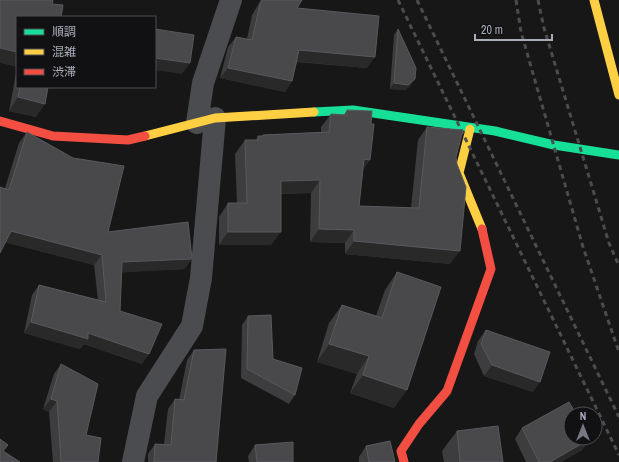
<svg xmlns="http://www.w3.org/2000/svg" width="619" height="462" font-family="'Archivo Narrow','Noto Sans JP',sans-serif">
<rect width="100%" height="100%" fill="#171717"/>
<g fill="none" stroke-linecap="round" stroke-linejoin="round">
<g stroke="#4b4c50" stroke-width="22">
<path d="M 197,123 L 203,83 L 231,0"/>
<path d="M 133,462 L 147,396 L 192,326 L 201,278 L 215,118"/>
</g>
<path stroke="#16e098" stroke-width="9" d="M 314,112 L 353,110 L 495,131 L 554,145 L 619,155"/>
<g stroke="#ffcf43" stroke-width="9">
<path d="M 594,0 L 619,95"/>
<path d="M 470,129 L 459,173 L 482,229"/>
<path d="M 145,136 L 215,118 L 314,112"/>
</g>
<g stroke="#f24e42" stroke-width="9">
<path d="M 0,121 L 53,136 L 128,140 L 145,136"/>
<path d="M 404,462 L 401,451 L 419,424 L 447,391 L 491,269 L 482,229"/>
</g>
<g stroke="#4b4c4f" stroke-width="3" stroke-dasharray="5 4" stroke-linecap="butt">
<path d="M 398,0 L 619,455"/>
<path d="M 417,0 L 619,417"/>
<path d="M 516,0 L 521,32 L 583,247 L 619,352"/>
<path d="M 538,0 L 544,28 L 609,243 L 619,266"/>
</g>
</g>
<g fill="#3d3d3f">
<path d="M 261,0 L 302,0 L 297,8 L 367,68 L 297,62 L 292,81 L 285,92 L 220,78 L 228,47 L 236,37 L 247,39 L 252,15 Z"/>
<path d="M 398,29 L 411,85 L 405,90 L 390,89 L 394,35 Z"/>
<path d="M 17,68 L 17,87 L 48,87 L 36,117 L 9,111 Z"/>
<path d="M 347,110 L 363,170 L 359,206 L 411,208 L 418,140 L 427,127 L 456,157 L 450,264 L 345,254 L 345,243 L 310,242 L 311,193 L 281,194 L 271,245 L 219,245 L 219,217 L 228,203 L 237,203 L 235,154 L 245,140 L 256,140 L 258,136 L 261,136 L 263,135 L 321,132 L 321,127 L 331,114 L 344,115 Z"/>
<path d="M 27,132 L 108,232 L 185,269 L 122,272 L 120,311 L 142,364 L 84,344 L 80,349 L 24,333 L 32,295 L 39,285 L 98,300 L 94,265 L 5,242 L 5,188 L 19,143 Z"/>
<path d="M 397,272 L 394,408 L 350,393 L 357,374 L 317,362 L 329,323 L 342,305 L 376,316 L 385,290 Z"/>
<path d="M 248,316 L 295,395 L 289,404 L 241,378 L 242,325 Z"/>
<path d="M 486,330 L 533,392 L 484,376 L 474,354 L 478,341 Z"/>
<path d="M 194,350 L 216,462 L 148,462 L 148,454 L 155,444 L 164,444 L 168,409 L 175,399 L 179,400 L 187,360 Z"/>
<path d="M 61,364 L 86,435 L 98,462 L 53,462 L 49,412 L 43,409 L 54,374 Z"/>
<path d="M 522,428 L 590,439 L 582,450 L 561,462 L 526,462 L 515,439 Z"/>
<path d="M 457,431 L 503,462 L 444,462 L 442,451 Z"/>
<path d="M 255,445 L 293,462 L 249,462 L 248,456 Z"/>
<path d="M 366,446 L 395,462 L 359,462 L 359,457 Z"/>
</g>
<g fill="#29292a">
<path d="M 0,48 L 17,52 L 17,67 L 0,63 Z"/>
<path d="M 299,50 L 375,57 L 367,68 L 292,61 Z"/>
<path d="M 155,58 L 190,63 L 182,74 L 155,70 Z"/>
<path d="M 228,68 L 292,81 L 285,92 L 220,78 Z"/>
<path d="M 415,79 L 411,85 L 405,90 L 390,89 L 394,83 Z"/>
<path d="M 18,97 L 45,104 L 36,117 L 9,111 Z"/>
<path d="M 364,159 L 370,160 L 361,173 Z"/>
<path d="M 320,180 L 311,193 L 271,194 L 281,181 Z"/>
<path d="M 319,229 L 354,230 L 345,243 L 310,242 Z"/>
<path d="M 11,231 L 102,255 L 94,265 L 3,242 Z"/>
<path d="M 228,232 L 281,232 L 271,245 L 219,245 Z"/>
<path d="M 354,241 L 460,251 L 450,264 L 345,254 Z"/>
<path d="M 192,259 L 185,269 L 114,273 L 122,262 Z"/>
<path d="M 31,322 L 88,333 L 149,354 L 142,364 L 84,344 L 80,349 L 24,333 Z"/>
<path d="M 329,344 L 369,356 L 357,374 L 317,362 Z"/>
<path d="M 492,365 L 540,382 L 533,392 L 484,376 Z"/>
<path d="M 363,375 L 407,390 L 394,408 L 350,393 Z"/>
<path d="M 51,399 L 57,401 L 49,412 L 43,409 Z"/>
<path d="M 590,439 L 582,450 L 561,462 L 550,462 Z"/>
</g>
<g fill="#49494c" stroke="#58595d">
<path d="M 0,0 L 53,0 L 52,4 L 63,5 L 61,17 L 17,17 L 17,52 L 0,48 Z"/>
<path d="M 262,0 L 302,0 L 297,8 L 379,16 L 375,57 L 299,50 L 292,81 L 228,68 L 236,37 L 252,40 L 260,4 Z"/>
<path d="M 155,29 L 194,35 L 190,63 L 155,58 Z"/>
<path d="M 398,29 L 416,68 L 415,79 L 408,85 L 394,83 Z"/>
<path d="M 20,87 L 48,87 L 45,104 L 18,97 Z"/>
<path d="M 347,110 L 372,111 L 371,124 L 374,124 L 370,160 L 364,159 L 359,206 L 419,208 L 427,127 L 463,130 L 456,157 L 457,164 L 466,187 L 460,251 L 354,241 L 354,230 L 319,229 L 320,180 L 281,181 L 281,232 L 228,232 L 228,203 L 247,203 L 245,140 L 258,140 L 258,136 L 263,136 L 263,135 L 329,132 L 331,114 L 347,115 Z"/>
<path d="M 27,132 L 73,158 L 124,166 L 108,232 L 188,222 L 192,259 L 122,262 L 120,311 L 162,324 L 149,354 L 88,333 L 88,339 L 31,322 L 39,285 L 106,302 L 102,255 L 11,231 L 0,253 L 0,187 L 9,190 Z"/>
<path d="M 397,272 L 441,287 L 407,390 L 363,375 L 369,356 L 329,344 L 342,305 L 382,318 Z"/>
<path d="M 271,315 L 273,359 L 302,368 L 295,395 L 247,369 L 248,316 Z"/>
<path d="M 486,330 L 550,352 L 540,382 L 492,365 L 481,344 Z"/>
<path d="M 226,349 L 216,462 L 154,462 L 155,444 L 171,445 L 175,399 L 184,400 L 194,350 Z"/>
<path d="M 61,364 L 98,384 L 86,435 L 101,438 L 98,462 L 61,462 L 57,401 L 51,399 Z"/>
<path d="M 569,402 L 576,414 L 571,414 L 571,438 L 589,438 L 590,439 L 550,462 L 539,462 L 522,428 Z"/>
<path d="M 498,426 L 503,462 L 460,462 L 457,431 Z"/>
<path d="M 0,439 L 8,445 L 3,451 L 20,462 L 0,462 Z"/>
<path d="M 390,441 L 395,462 L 369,462 L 366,446 Z"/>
<path d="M 293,442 L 293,462 L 257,462 L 255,445 Z"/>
</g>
<rect x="16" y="16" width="140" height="72" fill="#111113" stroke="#4d4f55"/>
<rect x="24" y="29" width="20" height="6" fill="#16e098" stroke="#4d4f55"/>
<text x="52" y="36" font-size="12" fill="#a8adb8">順調</text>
<rect x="24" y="49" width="20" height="6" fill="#ffcf43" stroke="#4d4f55"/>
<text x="52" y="56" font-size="12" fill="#a8adb8">混雑</text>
<rect x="24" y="69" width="20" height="6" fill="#f24e42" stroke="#4d4f55"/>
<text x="52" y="76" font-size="12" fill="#a8adb8">渋滞</text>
<g transform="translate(583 426)"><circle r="19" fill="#111113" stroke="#4d4f55"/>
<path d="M0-3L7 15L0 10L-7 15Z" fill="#757880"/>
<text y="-6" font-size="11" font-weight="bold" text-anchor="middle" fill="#a8adb8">N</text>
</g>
<path d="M475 34v6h77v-6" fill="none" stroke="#a8adb8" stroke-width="2"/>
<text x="481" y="34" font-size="12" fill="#a8adb8" stroke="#111113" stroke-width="3" paint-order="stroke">20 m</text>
</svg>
